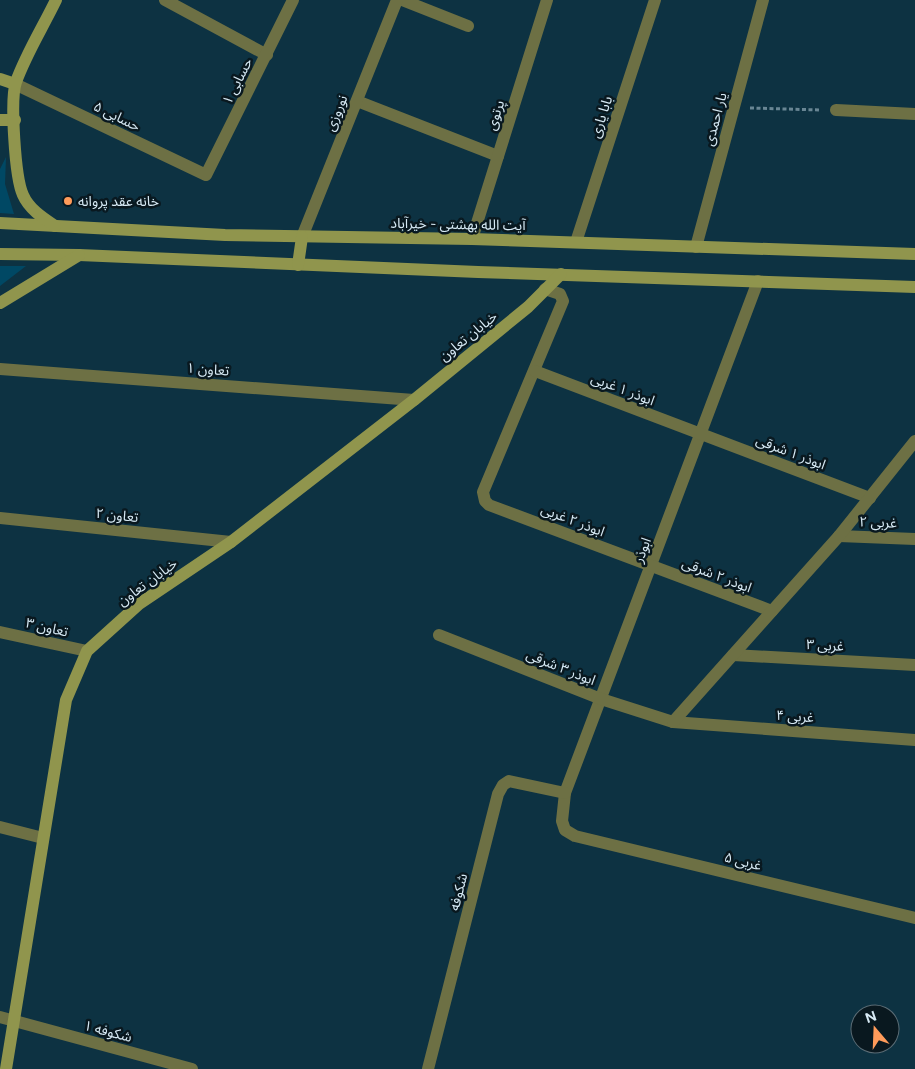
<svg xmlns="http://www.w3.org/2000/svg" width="915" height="1069" font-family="Figtree,'Noto Sans Arabic',sans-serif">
<rect width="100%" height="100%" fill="#0d3242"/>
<g fill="#004864">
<path d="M 6,157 L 5,184 L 14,214 L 0,213 L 0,169 Z"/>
<path d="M 0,266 L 26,266 L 0,286 Z"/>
</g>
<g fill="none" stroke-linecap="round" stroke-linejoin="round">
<path stroke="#698694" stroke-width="3" stroke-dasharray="4 2.5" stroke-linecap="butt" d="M 750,108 L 821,110"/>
<g stroke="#6d7044" stroke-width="12">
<path d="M 165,0 L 267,55"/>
<path d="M 402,0 L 468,26"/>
<path d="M 15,84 L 206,175 L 293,0"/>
<path d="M 357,101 L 498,156"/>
<path d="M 836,110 L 915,114"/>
<path d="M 302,237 L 397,0"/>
<path d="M 472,239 L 547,0"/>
<path d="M 576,242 L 655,0"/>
<path d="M 696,247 L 763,0"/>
<path d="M 758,281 L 565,793 L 562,821 L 565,830 L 575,836 L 915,918"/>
<path d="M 545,289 L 560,294 L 563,301 L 483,492 L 485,501 L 489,505 L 772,611"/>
<path d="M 0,369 L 414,400"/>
<path d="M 535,371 L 870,498"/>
<path d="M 0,518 L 231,542"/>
<path d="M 839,536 L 915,539"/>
<path d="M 0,632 L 87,651"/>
<path d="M 439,635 L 601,699 L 673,722 L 915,740"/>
<path d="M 733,655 L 915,665"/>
<path d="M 673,722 L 839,536 L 915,441"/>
<path d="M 0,827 L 43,838"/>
<path d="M 0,1017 L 192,1069"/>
<path d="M 428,1069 L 498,794 L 503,785 L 509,781 L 565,793"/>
</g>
<g stroke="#90954d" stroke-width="12">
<path d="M 0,79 L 15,84"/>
<path d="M 0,120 L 15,120"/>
<path d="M 0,223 L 225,235 L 472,239 L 915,254"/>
<path d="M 55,226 C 43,218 29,209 23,195 C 15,178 10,99 16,82 C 26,54 43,27 56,0"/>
<path d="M 0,254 L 79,255 L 478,272 L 915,287"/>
<path d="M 298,265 L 302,237"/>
<path d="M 0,303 L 79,255"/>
<path d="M 6,1069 L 66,700 L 87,651 L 139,604 L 231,542 L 414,400 L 528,307 L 561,274"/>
</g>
</g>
<circle fill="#ff9b5a" stroke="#09181f" stroke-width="2" cx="68" cy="201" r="5"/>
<g text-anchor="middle" stroke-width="5" stroke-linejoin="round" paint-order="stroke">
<g font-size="14" fill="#d7eaf5" stroke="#09181f">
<text transform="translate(237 81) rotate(-63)" y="5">حسابی ۱</text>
<text transform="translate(336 113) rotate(-68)" y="5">نوروزی</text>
<text transform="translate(495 115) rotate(-72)" y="5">پرتوی</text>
<text transform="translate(117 116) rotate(26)" y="5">حسابی ۵</text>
<text transform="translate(601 117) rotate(-72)" y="5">بابا یاری</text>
<text transform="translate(715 119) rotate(-75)" y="5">یار احمدی</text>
<text transform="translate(458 224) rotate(1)" y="5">آیت الله بهشتی - خیرآباد</text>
<text transform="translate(468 336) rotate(-39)" y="5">خیابان تعاون</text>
<text transform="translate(208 369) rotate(4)" y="5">تعاون ۱</text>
<text transform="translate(623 389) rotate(21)" y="5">ابوذر ۱ غربی</text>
<text transform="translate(791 452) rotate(21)" y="5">ابوذر ۱ شرقی</text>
<text transform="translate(117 515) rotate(6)" y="5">تعاون ۲</text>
<text transform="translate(573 520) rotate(21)" y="5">ابوذر ۲ غربی</text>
<text transform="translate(878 522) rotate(2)" y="5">غربی ۲</text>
<text transform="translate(642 550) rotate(-69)" y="5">ابوذر</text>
<text transform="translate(717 575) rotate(21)" y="5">ابوذر ۲ شرقی</text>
<text transform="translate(147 582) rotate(-36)" y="5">خیابان تعاون</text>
<text transform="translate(47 627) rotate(13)" y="5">تعاون ۳</text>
<text transform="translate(825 645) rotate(3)" y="5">غربی ۳</text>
<text transform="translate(561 667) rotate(22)" y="5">ابوذر ۳ شرقی</text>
<text transform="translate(795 716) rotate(4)" y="5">غربی ۴</text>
<text transform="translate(743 861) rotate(14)" y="5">غربی ۵</text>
<text transform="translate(458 892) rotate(-76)" y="5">شکوفه</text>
<text transform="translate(108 1031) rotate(15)" y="5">شکوفه ۱</text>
</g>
<g font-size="14" fill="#d7eaf5" stroke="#09181f" text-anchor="start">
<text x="78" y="206">خانه عقد پروانه</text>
</g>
</g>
<g transform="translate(875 1029) rotate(341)"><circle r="24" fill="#09181f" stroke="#5b6c75"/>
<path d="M0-4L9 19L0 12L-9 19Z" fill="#ff9b5a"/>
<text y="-8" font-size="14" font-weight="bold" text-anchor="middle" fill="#d7eaf5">N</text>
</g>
</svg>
